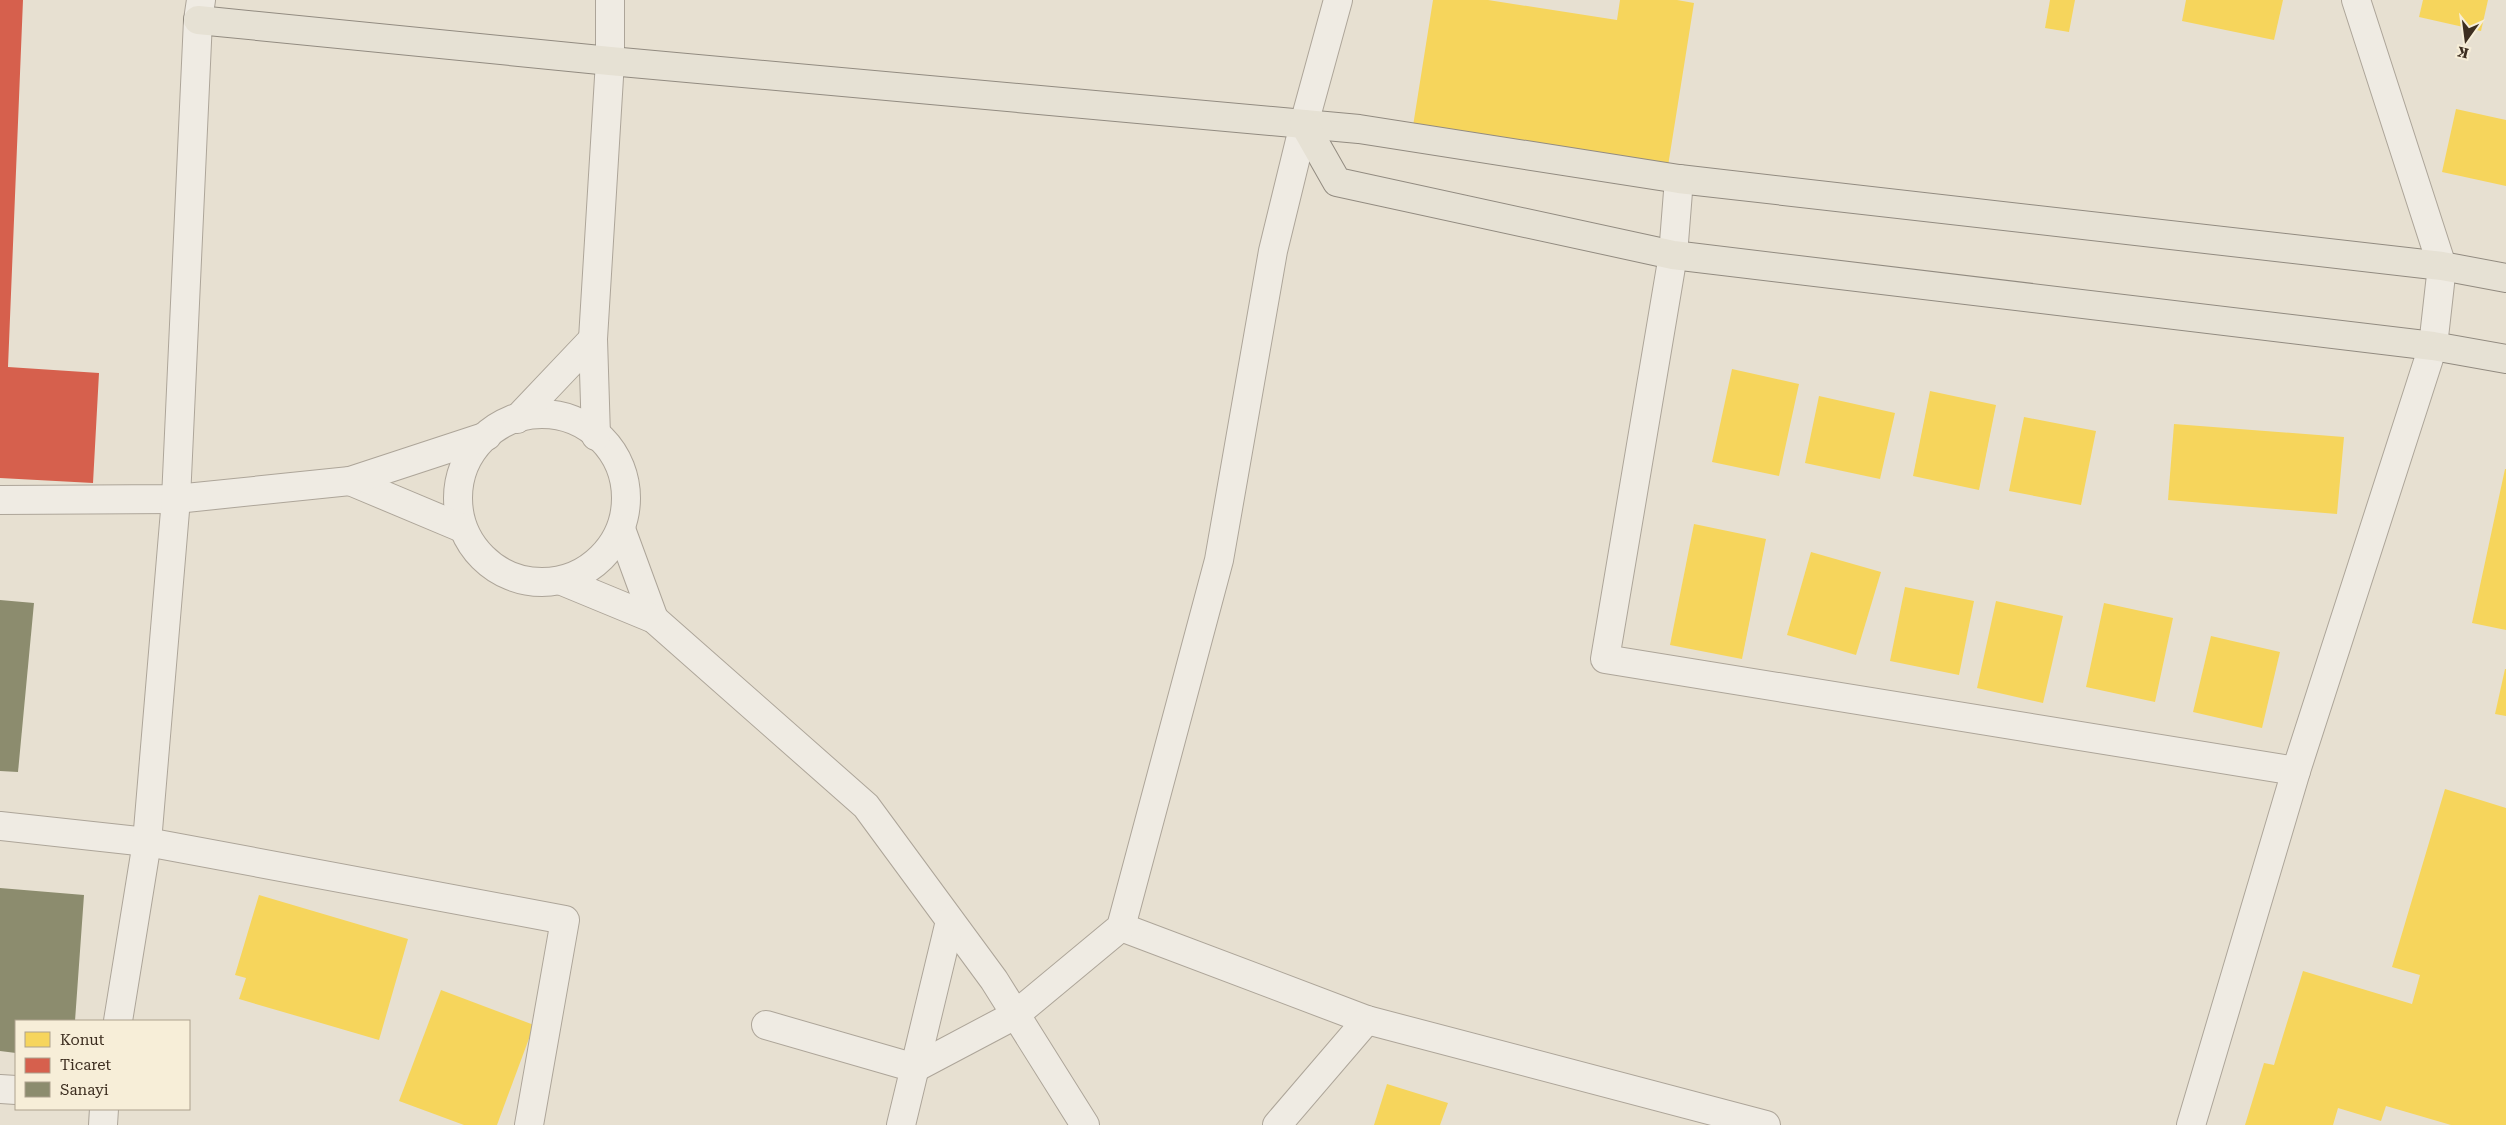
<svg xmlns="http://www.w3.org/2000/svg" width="2506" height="1125" font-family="'Roboto Serif',serif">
<rect width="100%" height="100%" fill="#e7e0d1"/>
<g fill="#f6d55c">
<path d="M 1433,0 L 1488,0 L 1617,20 L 1620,0 L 1677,0 L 1694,3 L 1668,166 L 1413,126 Z"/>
<path d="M 2050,0 L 2075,0 L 2069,32 L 2045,28 Z"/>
<path d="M 2186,0 L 2283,0 L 2274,40 L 2182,21 Z"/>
<path d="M 2423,0 L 2488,0 L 2481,31 L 2419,17 Z"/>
<path d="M 2456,109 L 2506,120 L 2506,186 L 2442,172 Z"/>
<path d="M 1732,369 L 1799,384 L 1779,476 L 1712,462 Z"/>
<path d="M 1930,391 L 1996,405 L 1979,490 L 1913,476 Z"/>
<path d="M 1819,396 L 1895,413 L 1880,479 L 1805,463 Z"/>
<path d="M 2024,417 L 2096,431 L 2081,505 L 2009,491 Z"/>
<path d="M 2174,424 L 2344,437 L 2337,514 L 2168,500 Z"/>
<path d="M 2505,469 L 2506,469 L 2506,630 L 2472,623 Z"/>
<path d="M 1694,524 L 1766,539 L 1742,659 L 1670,645 Z"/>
<path d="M 1811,552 L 1881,572 L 1856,655 L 1787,635 Z"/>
<path d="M 1905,587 L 1974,601 L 1959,675 L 1890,661 Z"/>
<path d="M 1996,601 L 2063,616 L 2043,703 L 1977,688 Z"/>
<path d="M 2104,603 L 2173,618 L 2155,702 L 2086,687 Z"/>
<path d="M 2211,636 L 2280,652 L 2262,728 L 2193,712 Z"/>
<path d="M 2505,669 L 2506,669 L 2506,716 L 2495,714 Z"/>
<path d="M 2445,789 L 2506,808 L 2506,1125 L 2451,1125 L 2386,1106 L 2381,1121 L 2338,1108 L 2333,1125 L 2245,1125 L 2264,1063 L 2274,1065 L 2303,971 L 2412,1004 L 2420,975 L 2392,967 Z"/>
<path d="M 259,895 L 408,939 L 379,1040 L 239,999 L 246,978 L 235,975 Z"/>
<path d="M 441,990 L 534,1025 L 497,1125 L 464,1125 L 399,1101 Z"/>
<path d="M 1387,1084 L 1448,1103 L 1440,1125 L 1374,1125 Z"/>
</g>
<path fill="#d6604d" d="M 0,0 L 23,0 L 8,367 L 99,373 L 93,483 L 0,478 Z"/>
<g fill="#8c8c6e">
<path d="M 0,600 L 34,603 L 18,772 L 0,771 Z"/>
<path d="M 0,888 L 84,895 L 75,1021 L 16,1021 L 16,1053 L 0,1051 Z"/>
</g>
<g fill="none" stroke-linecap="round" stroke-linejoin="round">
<g stroke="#ada599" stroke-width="30">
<g id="minor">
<path d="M 1679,179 L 1673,255 L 1605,659 L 2296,771"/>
<circle cx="542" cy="498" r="84"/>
<path d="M 517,419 L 593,339"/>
<path d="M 596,436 L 593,339 L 610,61 L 610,0"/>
<path d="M 350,481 L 462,528"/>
<path d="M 0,500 L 176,499 L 350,481 L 487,436"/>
<path d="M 621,529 L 654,619"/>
<path d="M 562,581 L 654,619 L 866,806 L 994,980 L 1085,1125"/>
<path d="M 0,826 L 147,842 L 565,920 L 529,1125"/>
<path d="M 1121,927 L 1367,1020 L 1766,1125"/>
<path d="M 118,1021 L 147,842 L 176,499 L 198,20 L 201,0"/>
<path d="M 766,1025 L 915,1068 L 1015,1015 L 1121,927 L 1219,560 L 1273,251 L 1304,124 L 1338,0"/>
<path d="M 0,1089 L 16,1090"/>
<path d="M 103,1125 L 104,1109"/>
<path d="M 901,1125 L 950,921"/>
<path d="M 1277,1125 L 1367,1020"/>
<path d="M 2191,1125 L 2296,771 L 2433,346 L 2442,266 L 2356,0"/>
</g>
</g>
<g stroke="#928b80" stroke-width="30">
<g id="major">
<path d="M 198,20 L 610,61 L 1359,129 L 1679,179 L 2442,266 L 2506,278"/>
<path d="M 1304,124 L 1337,182 L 1673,255 L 2433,346 L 2506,359"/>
</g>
</g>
<use href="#minor" stroke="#efebe3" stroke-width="28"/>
<use href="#major" stroke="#e6e1d4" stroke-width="28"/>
</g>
<rect x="15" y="1020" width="175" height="90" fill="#f7eed8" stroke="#ada18e"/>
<rect x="25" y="1032" width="25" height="15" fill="#f6d55c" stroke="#ada18e"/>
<text x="60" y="1045" font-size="15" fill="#3d2e20">Konut</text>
<rect x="25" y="1058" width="25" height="15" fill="#d6604d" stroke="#ada18e"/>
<text x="60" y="1070" font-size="15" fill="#3d2e20">Ticaret</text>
<rect x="25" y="1082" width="25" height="15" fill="#8c8c6e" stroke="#ada18e"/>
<text x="60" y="1095" font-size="15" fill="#3d2e20">Sanayi</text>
<g transform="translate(2466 40) rotate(194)" stroke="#f7eed8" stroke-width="4" paint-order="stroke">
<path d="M0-4L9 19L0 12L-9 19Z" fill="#3d2e20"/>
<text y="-8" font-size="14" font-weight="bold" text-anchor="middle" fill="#3d2e20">K</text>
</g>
</svg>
